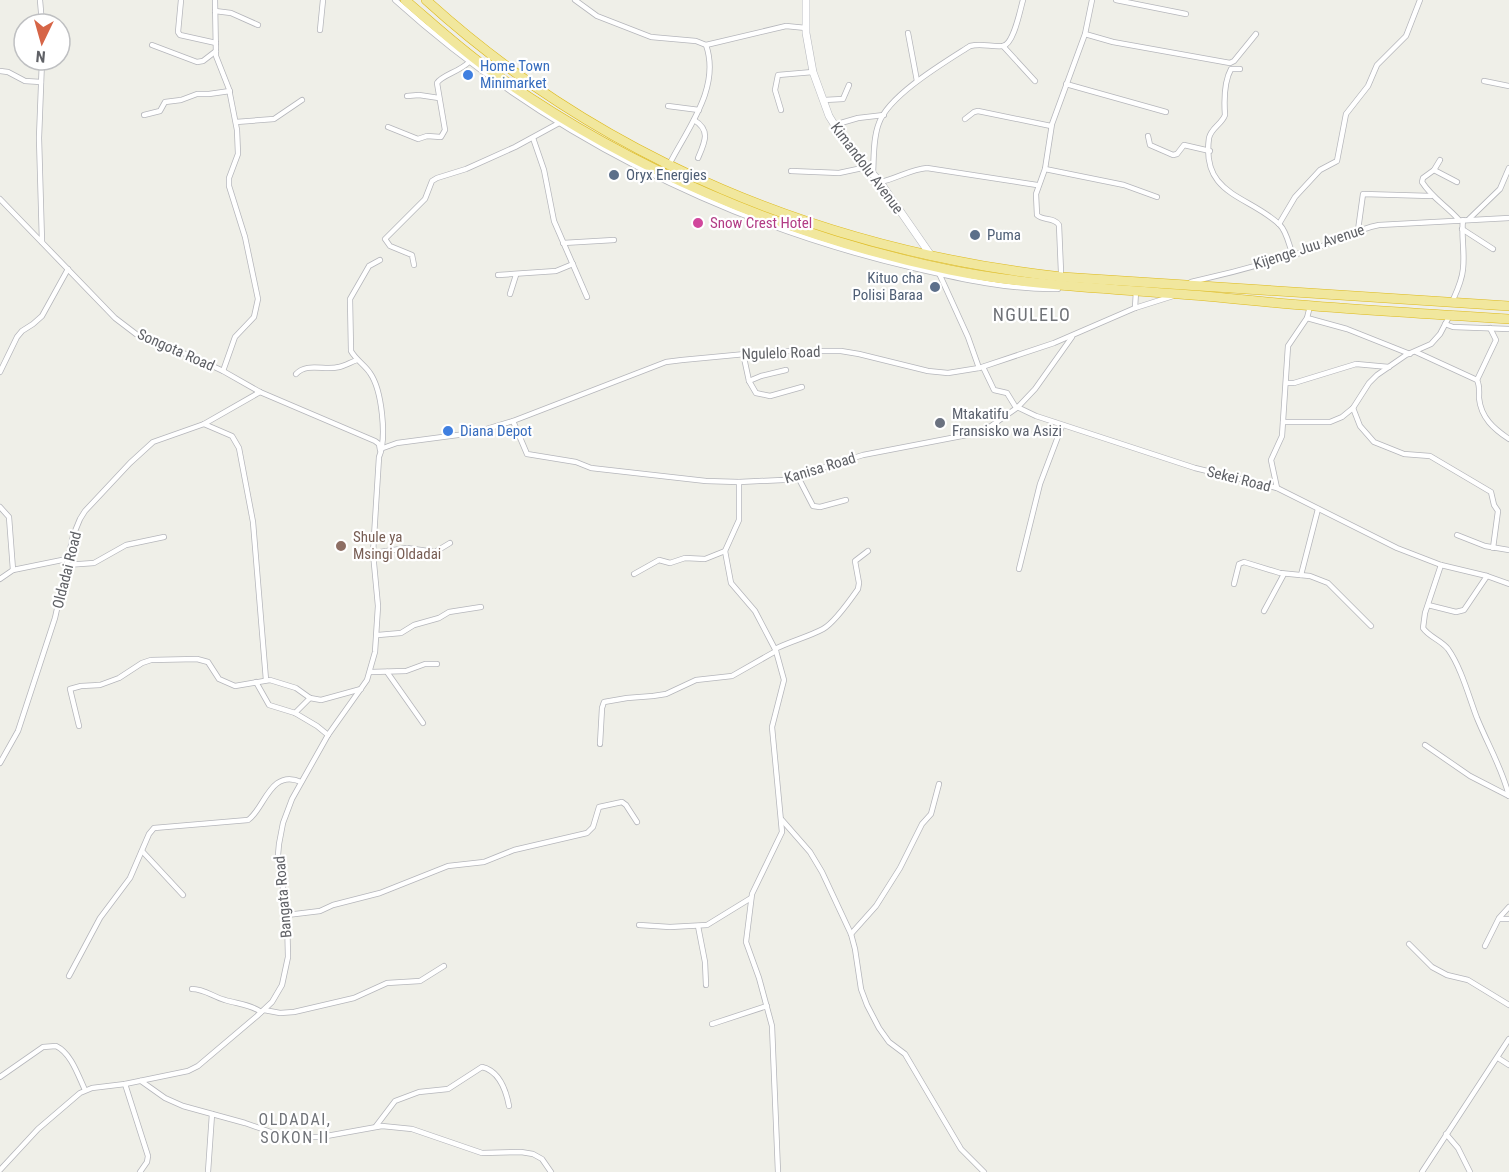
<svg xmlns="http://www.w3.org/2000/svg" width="1509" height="1172" font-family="'Roboto Condensed',sans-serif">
<rect width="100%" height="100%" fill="#efefe8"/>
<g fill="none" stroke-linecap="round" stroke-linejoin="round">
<g stroke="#b5b6bb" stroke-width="6">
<g id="street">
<path d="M 40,0 L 42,24"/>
<path d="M 181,0 L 178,32 L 180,35 L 216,43"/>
<path d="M 215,0 L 216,56 L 229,89 L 237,130 L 238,154 L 229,178 L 229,186 L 245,237 L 258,299 L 254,317 L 235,337 L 223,371"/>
<path d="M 395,0 C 541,132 723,224 914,268 C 961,279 1010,290 1058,289"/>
<path d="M 575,0 L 597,16 L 651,37 L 696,41 L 706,45 C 721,88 687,129 669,165"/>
<path d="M 1116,0 L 1186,14"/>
<path d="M 215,11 L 231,13 L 258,25"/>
<path d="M 320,30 L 323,0"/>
<path d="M 908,33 L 917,81"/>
<path d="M 1085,34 L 1113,42 L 1230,63 L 1234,61 L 1256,34"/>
<path d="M 152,45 L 197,62 L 203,61 L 216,51"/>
<path d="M 706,45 L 786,26 L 806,28"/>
<path d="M 1003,46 L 1035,81"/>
<path d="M 42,60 L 39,138 L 42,242"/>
<path d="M 1240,69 L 1231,69 C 1224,82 1224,101 1225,115 C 1222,124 1211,128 1209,138 C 1201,196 1249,195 1280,225 C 1287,232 1289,246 1293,255"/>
<path d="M 0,71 L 8,72 L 25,81 L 41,82"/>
<path d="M 1484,81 L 1509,86"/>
<path d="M 1066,84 L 1166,112"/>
<path d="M 407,96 L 419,95 L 439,98"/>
<path d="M 824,100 L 843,99 L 849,85"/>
<path d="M 668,106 L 699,110"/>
<path d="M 781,110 L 775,90 L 778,75 L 813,72"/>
<path d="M 144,115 L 160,111 L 165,102 L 181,100 L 197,94 L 209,94 L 230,91"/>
<path d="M 965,119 L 974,112 L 978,111 L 1051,126"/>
<path d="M 694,120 C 711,130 705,142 698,158"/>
<path d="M 236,122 L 274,119 L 302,100"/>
<path d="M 834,125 L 858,118 L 884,115"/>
<path d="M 388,127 L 418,139 L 427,136 L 441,137 L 445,130 L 437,83 C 442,75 459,72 469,62"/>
<path d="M 1148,136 L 1150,145 L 1173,155 L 1177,154 L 1184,145 L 1210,151"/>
<path d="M 533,138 L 544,170 L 554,221 L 587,297"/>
<path d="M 1440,160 L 1434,170 L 1423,178 L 1422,182 C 1433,199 1446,205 1459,220"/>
<path d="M 1045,169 L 1124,185 L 1157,197"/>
<path d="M 1434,170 L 1457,182"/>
<path d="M 791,171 L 839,173 L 867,167"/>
<path d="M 873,173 C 874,157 873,138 879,123 C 889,95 945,62 970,46 C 981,43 991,47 1003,46 C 1014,44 1020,10 1023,0"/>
<path d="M 880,182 C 896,179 911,169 927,168 L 1037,185"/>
<path d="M 0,199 L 115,318 L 136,334 L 149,340 L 191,356 L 223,371 L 260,392 L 375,441 L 379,444 L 380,450"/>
<path d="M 1469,219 L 1500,189 L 1509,168"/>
<path d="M 1279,224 L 1295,197 L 1320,170 L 1337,161 L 1346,114 L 1368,86 L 1377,65 L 1406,36 L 1420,0"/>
<path d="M 1462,229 L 1493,249"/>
<path d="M 1358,230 L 1363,194 L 1431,196"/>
<path d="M 563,243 L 614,240"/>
<path d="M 414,265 L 412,255 L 390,246 L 385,239 L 425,199 L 432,181 L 437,178 L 466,169 L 515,147 L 559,123"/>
<path d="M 938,271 L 968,337 L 979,368"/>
<path d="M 1061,272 L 1059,225 C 1054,217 1043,221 1037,215 L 1036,194 L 1045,169 L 1052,124 L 1085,34 L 1092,0"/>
<path d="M 498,275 L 556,271 L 573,264"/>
<path d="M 1191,282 C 1235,272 1279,260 1322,246 C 1341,239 1358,229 1379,225 L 1509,218"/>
<path d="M 510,294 L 516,275"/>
<path d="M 1452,302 C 1457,291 1462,281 1463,269 C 1465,252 1461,236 1463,220"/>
<path d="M 1135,308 L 1136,291"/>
<path d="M 1307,318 L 1347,329 L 1410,354"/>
<path d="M 1445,324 L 1453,327 L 1509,329"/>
<path d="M 1416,352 L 1477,380 C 1480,386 1479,391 1479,398 C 1481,418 1494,429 1509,439"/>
<path d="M 743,353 L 749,381 L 756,393 L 770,396 L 802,387"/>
<path d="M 983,367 L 994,390 L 1007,393 L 1015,406 L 1036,416 L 1195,468 L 1277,488 L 1397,548 L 1441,565 L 1487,576 L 1509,584"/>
<path d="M 0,372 L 17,337 L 22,331 L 33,324 L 42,316 L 68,269"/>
<path d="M 296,374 C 307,362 325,371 339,367 C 345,366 351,362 357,360"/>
<path d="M 1477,380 L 1496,340 L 1490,328"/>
<path d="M 749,381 L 761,376 L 786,370"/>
<path d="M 1286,383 L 1294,383 L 1356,364 L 1389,367"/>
<path d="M 1353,408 L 1360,426 L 1374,442 L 1404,454 L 1430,456 L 1491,492 L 1494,505 L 1498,511 L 1493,548"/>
<path d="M 513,421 L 527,454 L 576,462 L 591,468 L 706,481 L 739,482 L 783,480 L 863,455 L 972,434 L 991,426 L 1018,407 L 1035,389 L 1072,337"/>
<path d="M 1283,422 L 1330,422 L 1342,417 L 1353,408 L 1369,383 L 1377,375 L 1406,355 L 1431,344 L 1440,334 L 1450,315"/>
<path d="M 204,424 L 232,436 L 239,448 L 253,522 L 266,680"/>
<path d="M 383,448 L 397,443 L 473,433 L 513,421 L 666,362 L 682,360 L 778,351 L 841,351 L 859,354 L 928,371 L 948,373 L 979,368 L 1054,343 L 1135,308 L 1173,296"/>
<path d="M 798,477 L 813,506 L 820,507 L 846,500"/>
<path d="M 739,482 L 739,520 L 725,551 L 731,583 L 755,611 L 776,651 L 784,680 L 772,727 L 782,832 L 752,894 L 746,942 L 759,978 L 772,1026 L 778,1172"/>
<path d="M 1277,488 L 1271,460 L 1282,436 L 1288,346 L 1307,318 L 1310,306"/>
<path d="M 0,507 L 9,517 L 13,570"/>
<path d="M 1457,535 L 1485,546 L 1509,550"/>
<path d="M 373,553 L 407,548 L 435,552 L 450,543"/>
<path d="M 66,565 L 94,563 L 126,545 L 164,537"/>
<path d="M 1441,565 L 1425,613 L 1423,628 C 1429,637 1441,640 1448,649 C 1461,667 1469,697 1477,718 C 1488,745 1502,768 1509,796"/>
<path d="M 1019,569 L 1040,484 L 1062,426"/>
<path d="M 634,574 L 659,560 L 670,563 L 685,558 L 705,559 L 725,551"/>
<path d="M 1301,575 L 1318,509"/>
<path d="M 0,579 L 13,570 L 67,559"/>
<path d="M 1234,584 L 1239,564 L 1244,562 L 1280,573 L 1310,576 L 1328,583 L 1371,626"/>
<path d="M 1428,605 L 1456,612 L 1464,610 L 1487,576"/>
<path d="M 1264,611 L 1284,574"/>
<path d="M 378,635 L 401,633 L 414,625 L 439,618 L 449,612 L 481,607"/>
<path d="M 775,649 C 791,641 808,637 823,629 C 834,623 851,599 858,589 L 859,583 L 855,561 L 868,551"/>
<path d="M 371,672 L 406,671 L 425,664 L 437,664"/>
<path d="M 387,672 L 423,723"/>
<path d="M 256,682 L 269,705 L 295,713 L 317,726 L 328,735"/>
<path d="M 295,713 L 310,698"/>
<path d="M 79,726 L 70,689 L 81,686 L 100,685 L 119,678 L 142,663 L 151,660 L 197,659 L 208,662 L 219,679 L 235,686 L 270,680 L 296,688 L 310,698 L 321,700 L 361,689"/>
<path d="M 600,744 L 602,708 L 604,702 L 627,698 L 653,696 L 666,694 L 696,680 L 732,676 L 776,651"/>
<path d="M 1425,745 L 1470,776 L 1509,796"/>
<path d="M 0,763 L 18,731 L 55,618 L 73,536 L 80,519 L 85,511 L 130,463 L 153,442 L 204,424 L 260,392"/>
<path d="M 782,820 L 810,852 L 822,872 L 851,934 L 855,949 L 861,989 L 867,1005 L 879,1028 L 889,1042 L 905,1054 L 961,1149 L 984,1172"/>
<path d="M 142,851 L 183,895"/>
<path d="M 287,915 L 320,911 L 333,905 L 380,893 L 448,866 L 484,862 L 514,850 L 587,833 L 593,827 L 599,807 L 622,802 L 626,805 L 637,822"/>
<path d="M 1499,919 L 1509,919"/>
<path d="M 639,925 L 670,927 L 707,925 L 751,898"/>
<path d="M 698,926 L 705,962 L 706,985"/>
<path d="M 851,934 L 876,906 L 900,868 L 922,824 L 931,814 L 939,784"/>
<path d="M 1409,944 L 1432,967 L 1447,975 L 1468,980 L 1509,1005"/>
<path d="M 1485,946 L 1499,918 L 1509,907"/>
<path d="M 69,976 L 100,918 L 130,878 L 149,834 L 154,828 L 248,820 C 264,810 270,768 301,782"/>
<path d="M 192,989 C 205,989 213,997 225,1000 C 238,1004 250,1004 261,1012"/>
<path d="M 264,1010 L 280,1013 L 294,1012 L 354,998 L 387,983 L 420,981 L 444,966"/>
<path d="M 712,1024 L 767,1006"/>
<path d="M 1498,1058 L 1509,1065"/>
<path d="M 0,1077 L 43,1047 L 56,1046 C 71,1053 78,1075 85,1090"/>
<path d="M 141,1081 L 165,1098 L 183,1106 L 245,1123 L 285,1137 L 321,1137 L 382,1126 L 412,1129 L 482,1153 L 521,1152 L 533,1154 L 542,1159 L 551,1172"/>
<path d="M 125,1084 L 148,1156 L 147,1162 L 140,1172"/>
<path d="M 376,1126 L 395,1101 L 419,1092 L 448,1089 L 482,1067 C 499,1071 506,1090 509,1106"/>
<path d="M 1446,1134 L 1458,1148 L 1470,1172"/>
<path d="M 0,1170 L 38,1129 L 80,1093 L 92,1088 L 125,1084 L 188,1071 L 198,1066 L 257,1016 L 272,1002 L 282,985 L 288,957 L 287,915 L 278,855 L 279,844 L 283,823 L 292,799 L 328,735 L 367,680 L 375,652 L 378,606 L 373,553 L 379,457 C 387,438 382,390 370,373 C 365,365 356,360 351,351 L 350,299 L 369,266 L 380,260"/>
<path d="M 208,1172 L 212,1114"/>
<path d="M 1422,1172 L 1509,1039"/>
</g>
</g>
<g stroke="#b6b8bd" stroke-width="8">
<path id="secondary" d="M 806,0 L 806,33 L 813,72 L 829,116 L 847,145 L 880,182 L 930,254"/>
</g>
<g stroke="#ddb91b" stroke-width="10">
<g id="highway">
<path d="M 405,0 C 432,23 458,47 487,68 C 623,167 785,236 950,270 C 1025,285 1102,288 1179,294 C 1224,297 1269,303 1314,306 C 1379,311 1444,315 1509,319"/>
<path d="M 426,0 C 603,161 826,251 1062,277 L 1509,306"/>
</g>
</g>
<use href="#street" stroke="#fff" stroke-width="4.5"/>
<use href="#secondary" stroke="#fff" stroke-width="7"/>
<use href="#highway" stroke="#f1e79d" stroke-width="9"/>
</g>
<g fill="#3f7fe0" stroke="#fff" stroke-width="2">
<circle cx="468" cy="75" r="6"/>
<circle cx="448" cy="431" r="6"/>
</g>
<g fill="#5c6f8a" stroke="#fff" stroke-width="2">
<circle cx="614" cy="175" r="6"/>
<circle cx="975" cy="235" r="6"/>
<circle cx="935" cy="287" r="6"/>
</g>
<circle fill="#d1479c" stroke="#fff" stroke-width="2" cx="698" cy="223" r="6"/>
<circle fill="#6b7280" stroke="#fff" stroke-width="2" cx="940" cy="423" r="6"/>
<circle fill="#8d6e63" stroke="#fff" stroke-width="2" cx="341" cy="546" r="6"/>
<g text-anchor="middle" stroke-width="4.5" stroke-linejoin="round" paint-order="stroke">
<g font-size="15" fill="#366cbe" stroke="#fff" text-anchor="start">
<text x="480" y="71">Home Town<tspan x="480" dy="17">Minimarket</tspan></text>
<text x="460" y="436">Diana Depot</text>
</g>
<g font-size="15" fill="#5f6166" stroke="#fff">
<text transform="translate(867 168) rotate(53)" y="5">Kimandolu Avenue</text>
<text transform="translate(1309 247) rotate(-18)" y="5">Kijenge Juu Avenue</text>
<text transform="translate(176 350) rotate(24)" y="5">Songota Road</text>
<text transform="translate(781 353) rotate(-2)" y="5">Ngulelo Road</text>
<text transform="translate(820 468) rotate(-17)" y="5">Kanisa Road</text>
<text transform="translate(1239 479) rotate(14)" y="5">Sekei Road</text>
<text transform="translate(67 570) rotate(-76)" y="5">Oldadai Road</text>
<text transform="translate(283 897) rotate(-95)" y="5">Bangata Road</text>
</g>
<g font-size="15" fill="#4e5e75" stroke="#fff" text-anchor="start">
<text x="626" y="180">Oryx Energies</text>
<text x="987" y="240">Puma</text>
<text x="923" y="283" text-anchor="end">Kituo cha<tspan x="923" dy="17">Polisi Baraa</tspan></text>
</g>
<g font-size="15" fill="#b23c85" stroke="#fff" text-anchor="start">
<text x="710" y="228">Snow Crest Hotel</text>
</g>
<g font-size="15" fill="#5b616d" stroke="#fff" text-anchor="start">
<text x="952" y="419">Mtakatifu<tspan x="952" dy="17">Fransisko wa Asizi</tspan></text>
</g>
<g font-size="15" fill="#785e54" stroke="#fff" text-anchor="start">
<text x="353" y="542">Shule ya<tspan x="353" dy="17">Msingi Oldadai</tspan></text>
</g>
<g font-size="16" letter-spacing="1.5" fill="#707378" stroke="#fff">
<text x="295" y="1125">OLDADAI,<tspan x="295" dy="18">SOKON II</tspan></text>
</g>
<g font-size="18" letter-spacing="1.5" fill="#707378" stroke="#fff">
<text x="1032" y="321">NGULELO</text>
</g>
</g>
<g transform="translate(42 42) rotate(185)"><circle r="28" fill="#ffffff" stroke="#bfc0c2" stroke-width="1.5"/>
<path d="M0-4.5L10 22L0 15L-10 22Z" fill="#d66547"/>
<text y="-9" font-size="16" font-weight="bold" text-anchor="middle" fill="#5f6166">N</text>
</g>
</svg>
